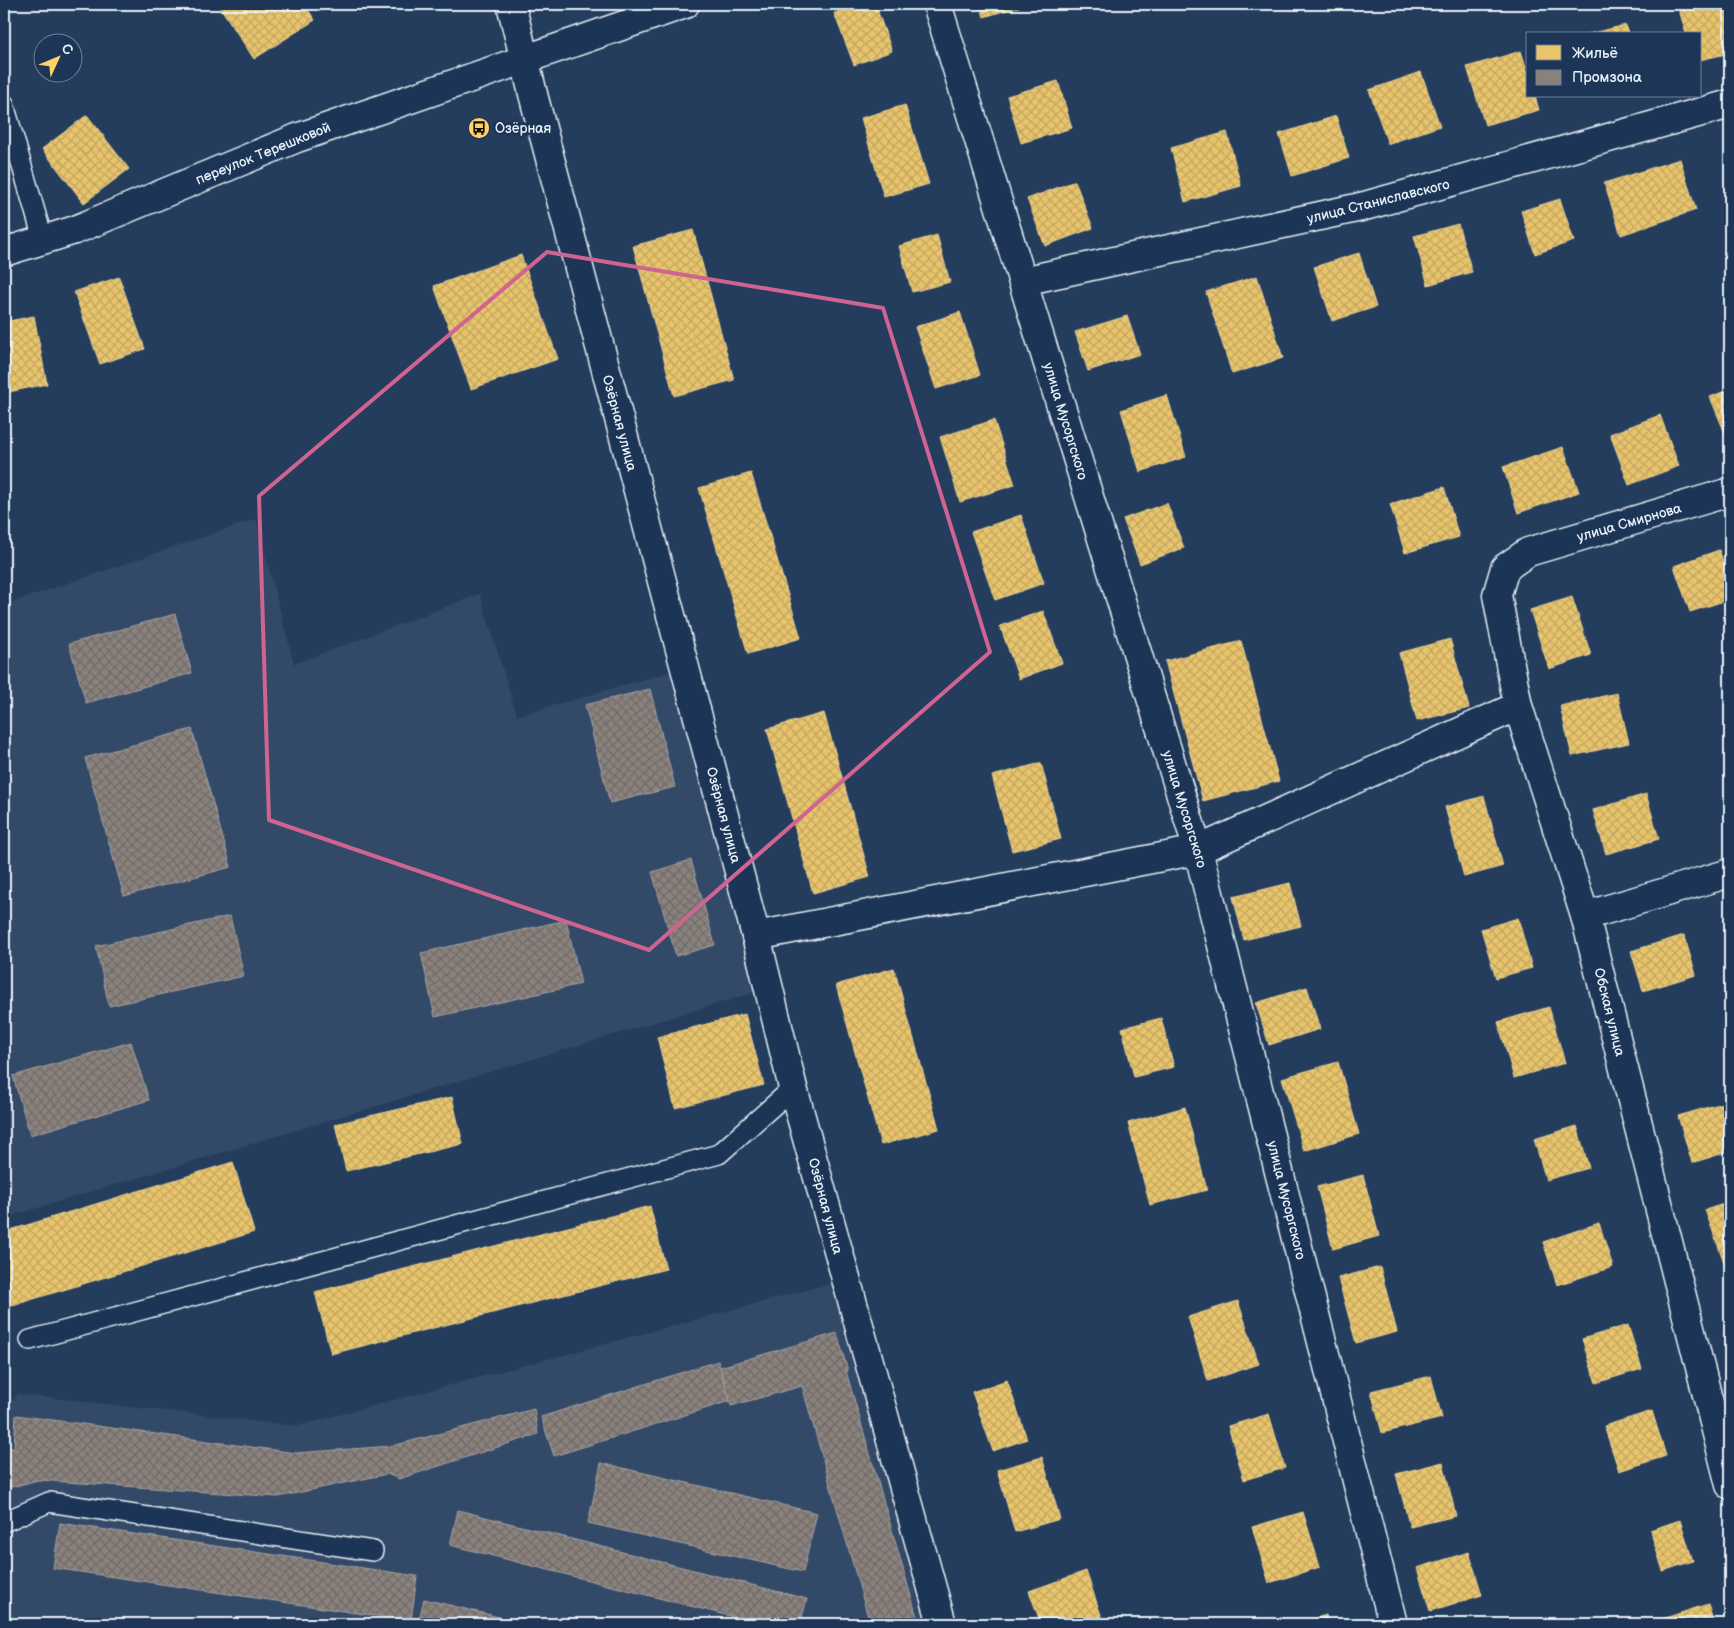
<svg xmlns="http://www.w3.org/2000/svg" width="1734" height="1628" font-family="'Balsamiq Sans',sans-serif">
<defs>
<pattern id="homes-cross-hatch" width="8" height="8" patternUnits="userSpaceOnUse" patternTransform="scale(1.25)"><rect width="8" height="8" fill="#e9c46a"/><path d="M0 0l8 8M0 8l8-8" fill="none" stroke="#c0a562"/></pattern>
<pattern id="industry-cross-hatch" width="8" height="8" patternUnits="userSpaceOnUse" patternTransform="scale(1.25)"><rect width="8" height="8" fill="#8a817c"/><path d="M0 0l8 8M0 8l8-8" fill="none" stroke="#6f6a68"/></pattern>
</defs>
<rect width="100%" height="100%" fill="#253d5d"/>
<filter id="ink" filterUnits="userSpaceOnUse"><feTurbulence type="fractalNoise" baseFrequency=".02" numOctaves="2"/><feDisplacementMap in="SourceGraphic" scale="10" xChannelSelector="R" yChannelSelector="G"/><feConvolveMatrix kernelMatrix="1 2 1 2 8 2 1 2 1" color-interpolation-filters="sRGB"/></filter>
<g filter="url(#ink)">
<g fill="#334a68">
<path d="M 256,519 L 294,664 L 480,594 L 517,716 L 673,671 L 759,991 L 4,1218 L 4,605 Z"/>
<path d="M 840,1281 L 930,1624 L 4,1624 L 4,1412 L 18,1394 L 297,1426 Z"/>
</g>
<g fill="url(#homes-cross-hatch)" stroke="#e9d295">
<path d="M 218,4 L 304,4 L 315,20 L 254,59 Z"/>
<path d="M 859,4 L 875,4 L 892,51 L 854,65 L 834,13 Z"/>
<path d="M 980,4 L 1027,4 L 984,17 Z"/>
<path d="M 1686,4 L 1730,4 L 1730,53 L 1700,60 L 1700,34 L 1686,34 L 1678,6 Z"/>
<path d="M 1626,25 L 1628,34 L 1588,34 Z"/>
<path d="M 1521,51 L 1528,73 L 1528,96 L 1535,96 L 1539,110 L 1485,125 L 1467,67 Z"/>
<path d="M 1421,72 L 1440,126 L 1388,144 L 1369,90 Z"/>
<path d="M 1058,81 L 1072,128 L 1021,143 L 1007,96 Z"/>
<path d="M 905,105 L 929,184 L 884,197 L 861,118 Z"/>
<path d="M 87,115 L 129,169 L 84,203 L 42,149 Z"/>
<path d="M 1336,116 L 1349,158 L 1292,176 L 1279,134 Z"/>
<path d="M 1227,132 L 1241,186 L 1185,202 L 1171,148 Z"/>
<path d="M 1680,159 L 1696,210 L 1621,235 L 1604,183 Z"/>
<path d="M 1075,181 L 1093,228 L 1045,246 L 1027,199 Z"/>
<path d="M 1560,199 L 1574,241 L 1535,254 L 1521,211 Z"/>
<path d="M 1458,224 L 1472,272 L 1428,285 L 1414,236 Z"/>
<path d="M 693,230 L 734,380 L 674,396 L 633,246 Z"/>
<path d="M 937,235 L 950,282 L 912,292 L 899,246 Z"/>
<path d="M 1359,253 L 1376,307 L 1332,321 L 1314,267 Z"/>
<path d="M 521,255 L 558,359 L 471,389 L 434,286 Z"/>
<path d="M 1257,276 L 1283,358 L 1232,374 L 1206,292 Z"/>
<path d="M 119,277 L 145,349 L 100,364 L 74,292 Z"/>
<path d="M 960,312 L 980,375 L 936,389 L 915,327 Z"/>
<path d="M 34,316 L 47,384 L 4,393 L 4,322 Z"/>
<path d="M 1127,316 L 1140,354 L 1088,371 L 1075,332 Z"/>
<path d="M 1730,389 L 1730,445 L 1710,397 Z"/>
<path d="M 1167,395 L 1186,457 L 1140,472 L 1121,410 Z"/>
<path d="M 1660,415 L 1679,466 L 1629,485 L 1610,434 Z"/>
<path d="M 994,420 L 1015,485 L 960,502 L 940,437 Z"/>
<path d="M 1563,447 L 1579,492 L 1518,513 L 1503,467 Z"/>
<path d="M 751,473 L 801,638 L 748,654 L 699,488 Z"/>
<path d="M 1444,487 L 1459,537 L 1405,553 L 1390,504 Z"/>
<path d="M 1167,503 L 1184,548 L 1140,564 L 1123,519 Z"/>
<path d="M 1021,515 L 1044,583 L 995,600 L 971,532 Z"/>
<path d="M 1719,550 L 1730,582 L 1730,599 L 1690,612 L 1674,566 Z"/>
<path d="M 1572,597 L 1591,655 L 1549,669 L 1530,610 Z"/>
<path d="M 1043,611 L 1062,663 L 1019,679 L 1000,626 Z"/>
<path d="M 1450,639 L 1469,708 L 1417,721 L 1399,653 Z"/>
<path d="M 1241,641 L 1279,781 L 1203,801 L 1165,661 Z"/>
<path d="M 1617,693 L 1629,743 L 1572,756 L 1560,706 Z"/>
<path d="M 824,713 L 870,877 L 813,893 L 767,729 Z"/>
<path d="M 1041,763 L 1061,839 L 1012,851 L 992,776 Z"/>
<path d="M 1646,794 L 1659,839 L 1606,854 L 1593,810 Z"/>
<path d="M 1484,796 L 1503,866 L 1464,877 L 1445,807 Z"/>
<path d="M 1290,883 L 1301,926 L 1244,940 L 1233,897 Z"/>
<path d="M 1518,918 L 1532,968 L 1496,978 L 1481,929 Z"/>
<path d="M 1684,935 L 1696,975 L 1643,991 L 1631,951 Z"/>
<path d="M 894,968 L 939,1129 L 881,1145 L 836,985 Z"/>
<path d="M 1307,987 L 1320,1029 L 1269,1045 L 1256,1003 Z"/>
<path d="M 1549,1007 L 1565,1063 L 1514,1078 L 1498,1022 Z"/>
<path d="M 745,1014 L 764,1085 L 675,1108 L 657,1037 Z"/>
<path d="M 1161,1018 L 1174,1067 L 1134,1077 L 1122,1028 Z"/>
<path d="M 1338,1062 L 1359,1134 L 1304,1151 L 1282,1078 Z"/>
<path d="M 452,1097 L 463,1144 L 346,1171 L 335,1124 Z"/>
<path d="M 1726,1102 L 1730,1118 L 1730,1151 L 1692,1163 L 1678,1116 Z"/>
<path d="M 1185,1107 L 1207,1190 L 1150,1205 L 1128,1123 Z"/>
<path d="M 1577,1126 L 1589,1168 L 1546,1180 L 1534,1139 Z"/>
<path d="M 233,1162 L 254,1232 L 4,1308 L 4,1232 Z"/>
<path d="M 1363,1175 L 1379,1236 L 1333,1249 L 1317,1187 Z"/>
<path d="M 1730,1202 L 1730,1260 L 1724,1262 L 1705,1210 Z"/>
<path d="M 650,1206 L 666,1269 L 331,1354 L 315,1292 Z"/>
<path d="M 1599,1223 L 1613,1267 L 1557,1285 L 1543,1242 Z"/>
<path d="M 1380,1267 L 1397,1332 L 1356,1343 L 1338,1278 Z"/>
<path d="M 1238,1301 L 1259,1364 L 1208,1381 L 1188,1317 Z"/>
<path d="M 1628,1325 L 1642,1369 L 1596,1383 L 1582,1339 Z"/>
<path d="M 1431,1376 L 1442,1418 L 1382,1433 L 1371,1391 Z"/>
<path d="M 1007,1380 L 1027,1439 L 993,1451 L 972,1392 Z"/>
<path d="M 1652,1411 L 1666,1456 L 1619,1471 L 1604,1426 Z"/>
<path d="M 1269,1414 L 1285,1468 L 1244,1480 L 1228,1426 Z"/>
<path d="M 1042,1457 L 1060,1519 L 1015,1532 L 997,1470 Z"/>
<path d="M 1443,1462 L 1456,1516 L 1410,1527 L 1396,1474 Z"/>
<path d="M 1303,1512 L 1320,1567 L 1269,1583 L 1252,1527 Z"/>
<path d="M 1680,1520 L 1693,1561 L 1663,1571 L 1650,1530 Z"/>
<path d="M 1469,1552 L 1482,1595 L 1430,1611 L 1417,1568 Z"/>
<path d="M 1086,1571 L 1103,1621 L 1094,1624 L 1041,1624 L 1029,1591 Z"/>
<path d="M 1708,1604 L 1714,1624 L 1661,1624 L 1659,1620 Z"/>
<path d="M 1326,1615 L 1329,1624 L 1297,1624 Z"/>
</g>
<g fill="url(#industry-cross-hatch)" stroke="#a6a3a1">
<path d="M 175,614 L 192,673 L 86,703 L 69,644 Z"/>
<path d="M 650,689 L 675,787 L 610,803 L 585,705 Z"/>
<path d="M 192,729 L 231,867 L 124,896 L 85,758 Z"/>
<path d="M 691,860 L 715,945 L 676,956 L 652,872 Z"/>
<path d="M 230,916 L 244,976 L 109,1006 L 96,946 Z"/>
<path d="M 566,920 L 581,984 L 435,1017 L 421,953 Z"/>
<path d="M 131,1042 L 149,1100 L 30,1135 L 13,1076 Z"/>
<path d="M 837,1333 L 848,1371 L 846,1371 L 919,1624 L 870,1624 L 802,1386 L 731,1406 L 730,1401 L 720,1367 Z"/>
<path d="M 718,1361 L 730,1401 L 554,1456 L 541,1417 Z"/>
<path d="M 534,1409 L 538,1434 L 399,1479 L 387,1474 L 278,1497 L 38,1480 L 4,1489 L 4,1448 L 14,1448 L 16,1415 L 296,1453 L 392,1446 Z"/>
<path d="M 601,1463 L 817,1513 L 803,1572 L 588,1523 Z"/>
<path d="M 458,1510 L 807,1599 L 800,1624 L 761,1624 L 450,1545 Z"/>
<path d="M 60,1523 L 417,1576 L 411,1621 L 53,1568 Z"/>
<path d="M 424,1599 L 528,1624 L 418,1624 Z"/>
</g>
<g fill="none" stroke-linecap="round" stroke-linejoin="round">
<g stroke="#e8f1f8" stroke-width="22">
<g id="service">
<path d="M 4,104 L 43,239"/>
<path d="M 30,1340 L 719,1154 L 793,1088"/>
<path d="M 4,1522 L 49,1502 L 373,1551"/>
</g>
</g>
<g stroke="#e8f1f8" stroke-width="31">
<g id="minor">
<path d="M 511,4 L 534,98 L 756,936 L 793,1088 L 942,1624"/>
<path d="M 937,4 L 1198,850 L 1393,1624"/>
<path d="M 4,252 L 75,230 L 297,138 L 685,4"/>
<path d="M 1023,281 L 1361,207 L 1730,104"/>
<path d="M 1730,492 L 1528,552 L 1505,568 L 1497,595 L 1518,706 L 1585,916 L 1730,1485"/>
<path d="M 1585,916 L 1730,873"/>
<path d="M 756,936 L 1198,850 L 1518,706"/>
</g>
</g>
<use href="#service" stroke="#1d3557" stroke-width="19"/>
<use href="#minor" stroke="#1d3557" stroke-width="28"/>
</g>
</g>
<path fill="none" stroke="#cf6492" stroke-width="4" stroke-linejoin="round" d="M 547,252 L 883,308 L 990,652 L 649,950 L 269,820 L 259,496 Z"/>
<defs>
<g id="bus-disc" transform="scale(1.125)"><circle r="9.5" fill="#ffd166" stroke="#1d3557"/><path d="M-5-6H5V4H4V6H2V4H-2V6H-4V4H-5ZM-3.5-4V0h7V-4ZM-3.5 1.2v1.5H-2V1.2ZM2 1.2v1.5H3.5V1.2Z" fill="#111"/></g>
</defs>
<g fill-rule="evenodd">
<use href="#bus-disc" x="479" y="128"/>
</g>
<g text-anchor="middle" stroke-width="5" stroke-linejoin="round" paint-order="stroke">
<g font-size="14" fill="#e8f1f8" stroke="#1d3557" text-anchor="start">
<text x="495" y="133">Озёрная</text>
</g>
<g font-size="14" fill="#e8f1f8" stroke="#1d3557">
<text transform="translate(263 153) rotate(-22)" y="5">переулок Терешковой</text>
<text transform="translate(1378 201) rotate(-14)" y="5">улица Станиславского</text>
<text transform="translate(1066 421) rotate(73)" y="5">улица Мусоргского</text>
<text transform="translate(620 423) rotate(75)" y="5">Озёрная улица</text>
<text transform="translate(1629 522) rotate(-16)" y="5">улица Смирнова</text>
<text transform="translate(1185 809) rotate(73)" y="5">улица Мусоргского</text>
<text transform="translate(724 815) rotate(75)" y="5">Озёрная улица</text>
<text transform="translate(1610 1012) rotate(76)" y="5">Обская улица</text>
<text transform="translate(1287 1200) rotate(76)" y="5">улица Мусоргского</text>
<text transform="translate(826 1206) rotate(75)" y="5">Озёрная улица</text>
</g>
</g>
<rect width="1734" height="1628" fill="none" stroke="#1d3557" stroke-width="20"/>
<rect x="10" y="10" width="1714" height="1608" fill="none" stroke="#e8f1f8" stroke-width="2" filter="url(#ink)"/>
<rect x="1526" y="32" width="175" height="65" fill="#1d3557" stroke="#6e8097"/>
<rect x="1536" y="45" width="25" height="15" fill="#e9c46a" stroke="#6e8097"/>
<text x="1572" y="58" font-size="15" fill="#e8f1f8">Жильё</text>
<rect x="1536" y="70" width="25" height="15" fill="#8a817c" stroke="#6e8097"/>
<text x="1572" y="82" font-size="15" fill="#e8f1f8">Промзона</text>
<g transform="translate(58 58) rotate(46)"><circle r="24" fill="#1d3557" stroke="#6e8097"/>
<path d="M0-4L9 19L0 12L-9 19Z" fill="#ffd166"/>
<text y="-8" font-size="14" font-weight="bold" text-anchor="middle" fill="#e8f1f8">С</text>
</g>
</svg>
